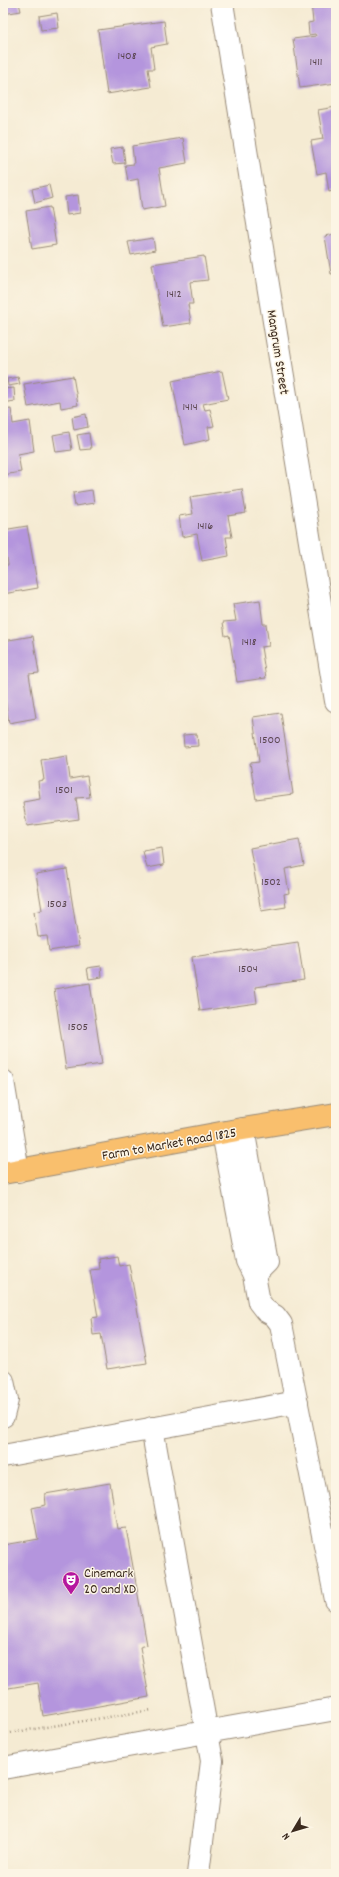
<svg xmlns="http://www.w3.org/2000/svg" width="339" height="1877" font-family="Dekko,sans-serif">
<rect width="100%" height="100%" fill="#fcf5e5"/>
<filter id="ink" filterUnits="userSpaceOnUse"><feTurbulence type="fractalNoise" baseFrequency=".025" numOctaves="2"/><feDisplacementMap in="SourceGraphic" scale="8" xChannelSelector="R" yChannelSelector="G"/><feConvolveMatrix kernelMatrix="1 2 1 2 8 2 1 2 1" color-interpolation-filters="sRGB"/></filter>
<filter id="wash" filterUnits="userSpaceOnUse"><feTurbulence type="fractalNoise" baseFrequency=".012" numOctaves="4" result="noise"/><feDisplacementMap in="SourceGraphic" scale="16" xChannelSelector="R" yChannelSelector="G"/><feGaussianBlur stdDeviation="0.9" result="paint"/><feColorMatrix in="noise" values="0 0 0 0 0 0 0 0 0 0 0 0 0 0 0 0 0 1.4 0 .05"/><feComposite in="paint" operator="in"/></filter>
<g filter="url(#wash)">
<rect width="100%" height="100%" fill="#f5ebd3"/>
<g id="blocks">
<g fill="#b495dd">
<path d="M 3,3 L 19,3 L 21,11 L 3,14 Z"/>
<path d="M 311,3 L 336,3 L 336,83 L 300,88 L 293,39 L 316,36 L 315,34 L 309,35 L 308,23 L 313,22 Z"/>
<path d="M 57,13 L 59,28 L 41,30 L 39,16 Z"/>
<path d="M 164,21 L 167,44 L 151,47 L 154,69 L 148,69 L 151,87 L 107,94 L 98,30 Z"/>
<path d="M 336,107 L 336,190 L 329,192 L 326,172 L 317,174 L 311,141 L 323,139 L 318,110 Z"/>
<path d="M 183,138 L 187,163 L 159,168 L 165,206 L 142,210 L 138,179 L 128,181 L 125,165 L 134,164 L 132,146 Z"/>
<path d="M 123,147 L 125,163 L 113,164 L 110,149 Z"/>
<path d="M 49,185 L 52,198 L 35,203 L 32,189 Z"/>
<path d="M 78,195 L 80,213 L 67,215 L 65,197 Z"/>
<path d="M 50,207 L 56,245 L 32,249 L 26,211 Z"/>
<path d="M 336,234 L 336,273 L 331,274 L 325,236 Z"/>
<path d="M 153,238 L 155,250 L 131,255 L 128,242 Z"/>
<path d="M 204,256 L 208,280 L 190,282 L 193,304 L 188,304 L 191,323 L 163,327 L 152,264 Z"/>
<path d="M 222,371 L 228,399 L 203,404 L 205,410 L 210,409 L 214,426 L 208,427 L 210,439 L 185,445 L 172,381 Z"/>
<path d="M 73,376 L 78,405 L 61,408 L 60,401 L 28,407 L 24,384 Z"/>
<path d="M 18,377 L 20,384 L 8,386 L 7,379 Z"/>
<path d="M 14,388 L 15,401 L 3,403 L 3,389 Z"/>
<path d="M 11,409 L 13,424 L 30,421 L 34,451 L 18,454 L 21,472 L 3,475 L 3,410 Z"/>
<path d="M 86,414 L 88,427 L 74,430 L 72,417 Z"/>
<path d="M 69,432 L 72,450 L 56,452 L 53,435 Z"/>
<path d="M 89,433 L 91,449 L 80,450 L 77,435 Z"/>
<path d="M 242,489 L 246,513 L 228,516 L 232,537 L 226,537 L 229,556 L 202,561 L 197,534 L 182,537 L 179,516 L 193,514 L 190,497 Z"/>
<path d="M 92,490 L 94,503 L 75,506 L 73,493 Z"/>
<path d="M 27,526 L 38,588 L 3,594 L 3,566 L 8,565 L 7,558 L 3,559 L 3,530 Z"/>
<path d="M 260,600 L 263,624 L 266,624 L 269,646 L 261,647 L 266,678 L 237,682 L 229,635 L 225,636 L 223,622 L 236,621 L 233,604 Z"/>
<path d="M 33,636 L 39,673 L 29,674 L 36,718 L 9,723 L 3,686 L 3,641 Z"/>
<path d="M 281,713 L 293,794 L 256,799 L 250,763 L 259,762 L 253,717 Z"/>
<path d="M 197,734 L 198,746 L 184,747 L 183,735 Z"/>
<path d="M 67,756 L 70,779 L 87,776 L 90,797 L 76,798 L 79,819 L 27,826 L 23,802 L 40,799 L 38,781 L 44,780 L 41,760 Z"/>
<path d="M 299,839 L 304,865 L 285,869 L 289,893 L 284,894 L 286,907 L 261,911 L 250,848 Z"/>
<path d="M 162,848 L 164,865 L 147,868 L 143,851 Z"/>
<path d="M 67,869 L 79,946 L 49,951 L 47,936 L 38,937 L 34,912 L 42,910 L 36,874 Z"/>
<path d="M 298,942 L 304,980 L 255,987 L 257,1003 L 200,1011 L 192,957 Z"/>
<path d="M 101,966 L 102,977 L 89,979 L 87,968 Z"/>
<path d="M 90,983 L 102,1064 L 66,1069 L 54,989 Z"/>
<path d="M 117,1256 L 119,1266 L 129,1264 L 147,1363 L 107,1369 L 101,1334 L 93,1335 L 91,1318 L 98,1317 L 90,1270 L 99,1269 L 98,1259 Z"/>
<path d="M 110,1483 L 117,1529 L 126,1528 L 147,1645 L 140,1647 L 149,1697 L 43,1716 L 38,1683 L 3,1689 L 3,1545 L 38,1539 L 32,1508 L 46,1505 L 45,1494 Z"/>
</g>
</g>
</g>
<g filter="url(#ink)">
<use href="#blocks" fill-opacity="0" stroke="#988a78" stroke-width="1"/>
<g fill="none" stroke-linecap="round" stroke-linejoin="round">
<g stroke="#988a78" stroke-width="24">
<g id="minor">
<path d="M 222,3 L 336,701"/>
<path d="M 3,1081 L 18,1171"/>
<path d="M 243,1129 L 267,1262 L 254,1275"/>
<path d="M 223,1133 L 247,1261 L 254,1275 L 259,1302 L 266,1311 L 275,1316 L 281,1324 L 336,1600"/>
<path d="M 3,1381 L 7,1400 L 3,1416"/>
<path d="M 152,1428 L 212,1761 L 198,1874"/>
<path d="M 3,1456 L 297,1402"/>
<path d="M 3,1768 L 336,1709"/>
</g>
</g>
<g stroke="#988a78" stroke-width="24">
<path id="major" d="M 3,1173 L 237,1130 L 336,1114"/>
</g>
<path stroke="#988a78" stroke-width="2.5" stroke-dasharray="1 3" stroke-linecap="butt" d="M 3,1734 L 152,1710"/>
<use href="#minor" stroke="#fff" stroke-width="22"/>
<use href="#major" stroke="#f9bf6d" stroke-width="22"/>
</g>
</g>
<defs>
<g id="theatre-pin" transform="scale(0.9)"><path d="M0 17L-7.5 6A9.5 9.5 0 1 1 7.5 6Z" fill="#b5179e" stroke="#fcf5e5"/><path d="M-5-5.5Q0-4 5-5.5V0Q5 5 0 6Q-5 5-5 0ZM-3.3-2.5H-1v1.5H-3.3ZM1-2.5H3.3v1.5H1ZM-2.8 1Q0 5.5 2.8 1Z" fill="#fff"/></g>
</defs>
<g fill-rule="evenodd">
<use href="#theatre-pin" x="71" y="1580"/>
</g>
<g text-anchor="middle" stroke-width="3" stroke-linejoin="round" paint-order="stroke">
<g font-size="12" fill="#59454e">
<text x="127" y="59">1408</text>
<text x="316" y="65">1411</text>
<text x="174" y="297">1412</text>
<text x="190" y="410">1414</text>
<text x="205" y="529">1416</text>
<text x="249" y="645">1418</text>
<text x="270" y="743">1500</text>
<text x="64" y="793">1501</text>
<text x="271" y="885">1502</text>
<text x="57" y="907">1503</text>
<text x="248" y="972">1504</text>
<text x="78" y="1030">1505</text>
</g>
<g font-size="14" fill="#3b2a1e" stroke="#fcf5e5">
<text transform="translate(279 352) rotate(81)" y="5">Mangrum Street</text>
<text transform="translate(169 1143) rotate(-10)" y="5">Farm to Market Road 1825</text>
</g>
<g font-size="14" fill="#3b2a1e" stroke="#fcf5e5" text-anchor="start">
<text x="84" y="1577">Cinemark<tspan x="84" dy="16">20 and XD</tspan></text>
</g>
</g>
<rect width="339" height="1877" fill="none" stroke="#fcf5e5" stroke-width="16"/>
<g transform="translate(293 1831) rotate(232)" stroke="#fcf5e5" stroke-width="3" paint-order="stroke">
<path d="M0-3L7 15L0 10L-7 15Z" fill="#3b2a1e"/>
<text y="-6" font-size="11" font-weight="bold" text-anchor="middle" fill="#3b2a1e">N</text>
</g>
</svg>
